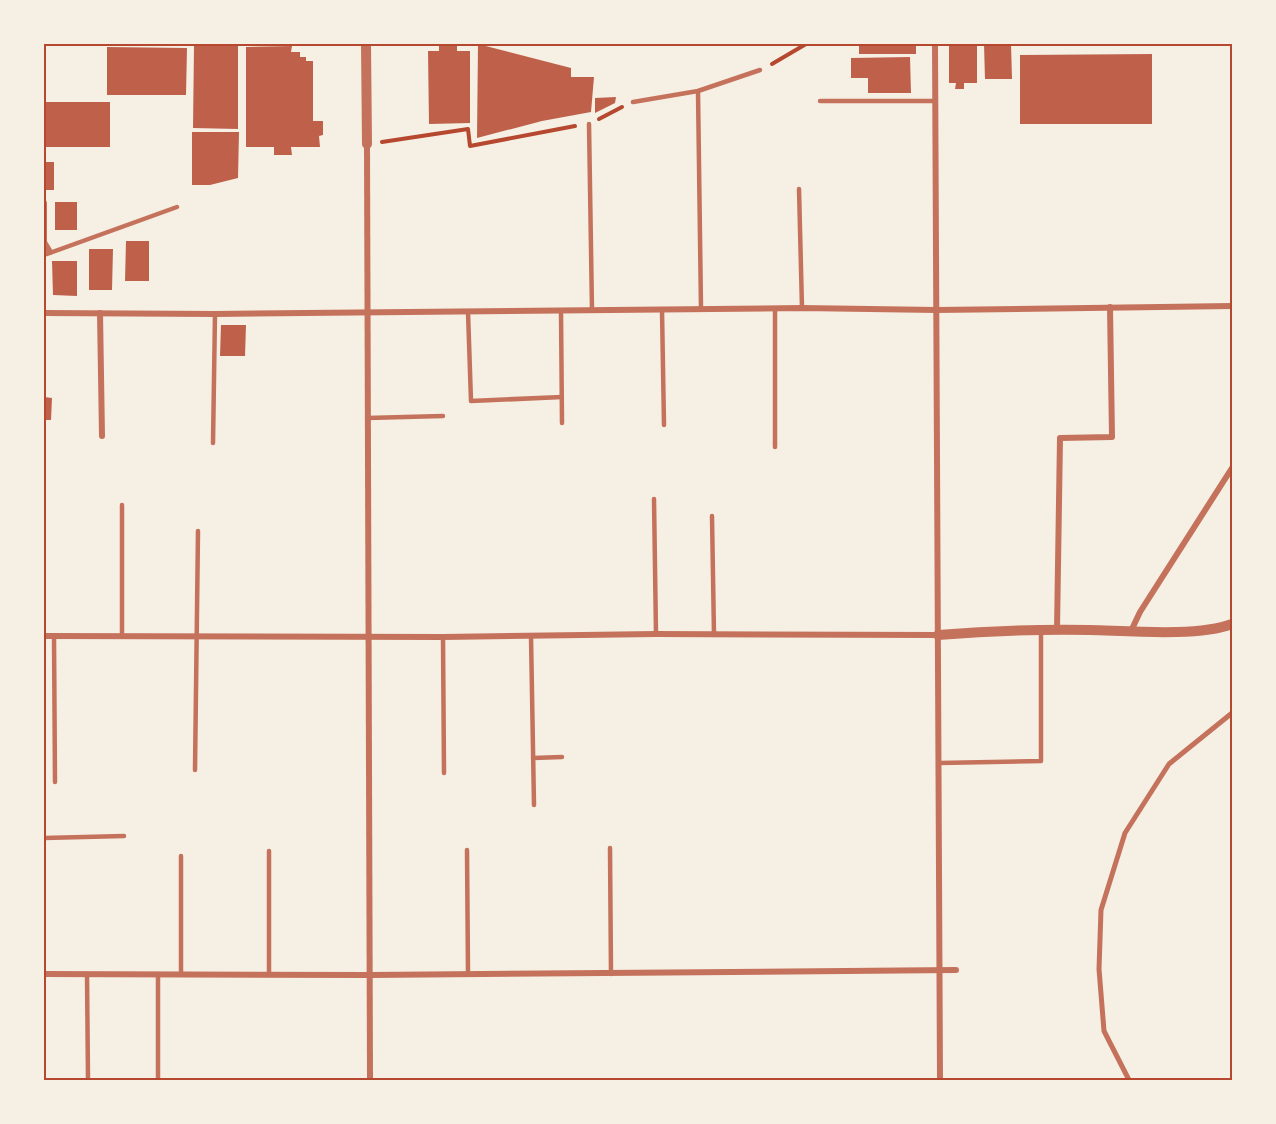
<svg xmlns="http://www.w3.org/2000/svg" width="1276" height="1124" font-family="'Times New Roman',serif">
<rect width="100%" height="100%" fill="#f6efe4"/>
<g fill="#bf614a">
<path d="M 439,44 L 457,44 L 457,51 L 470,51 L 470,123 L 429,124 L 428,51 L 439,51 Z"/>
<path d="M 478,44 L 571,68 L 571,77 L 594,77 L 591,112 L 542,121 L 477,138 Z"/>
<rect x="859" y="44" width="57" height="10"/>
<path d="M 949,44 L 977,44 L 977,83 L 964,83 L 964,89 L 955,89 L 956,83 L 949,83 Z"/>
<path d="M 984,44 L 1011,44 L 1012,79 L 985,79 Z"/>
<path d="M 194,46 L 238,46 L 238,129 L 193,128 Z"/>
<path d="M 292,46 L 291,52 L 300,52 L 300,57 L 306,57 L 306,61 L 313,61 L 313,121 L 323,121 L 323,135 L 319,136 L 320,147 L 291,147 L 292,155 L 274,155 L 274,147 L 246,147 L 246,47 Z"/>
<path d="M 107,47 L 187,48 L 186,95 L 107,95 Z"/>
<path d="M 1152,54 L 1152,124 L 1020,124 L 1020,55 Z"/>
<path d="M 910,57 L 911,93 L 868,93 L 868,78 L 851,78 L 851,58 Z"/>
<path d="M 616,97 L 615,103 L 595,113 L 595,98 Z"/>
<rect x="44" y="102" width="66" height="45"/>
<path d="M 192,132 L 239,132 L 238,178 L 210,185 L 192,185 Z"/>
<rect x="44" y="162" width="10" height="28"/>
<rect x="55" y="202" width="22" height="28"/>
<path d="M 126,241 L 149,241 L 149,281 L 125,281 Z"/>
<path d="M 89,249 L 113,249 L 112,290 L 89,290 Z"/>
<path d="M 52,261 L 77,261 L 77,296 L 53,295 Z"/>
<path d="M 221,325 L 246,325 L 245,356 L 220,356 Z"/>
<path d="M 44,397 L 52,398 L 51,420 L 44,420 Z"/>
</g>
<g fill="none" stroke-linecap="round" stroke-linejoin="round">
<g stroke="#b5482f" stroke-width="4">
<path d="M 772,64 L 806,44"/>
<path d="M 599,119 L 622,107"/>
<path d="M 382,142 L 468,129 L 470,146 L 575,126"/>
</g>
<g stroke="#c5725c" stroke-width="4.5">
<path d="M 698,91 L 701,309"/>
<path d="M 820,101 L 935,101"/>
<path d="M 633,102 L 698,91 L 760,70"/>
<path d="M 589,124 L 592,310"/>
<path d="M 799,189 L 802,308"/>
<path d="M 44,255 L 177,207"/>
<path d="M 775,309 L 775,447"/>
<path d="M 662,310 L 664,425"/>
<path d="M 561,311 L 562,423"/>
<path d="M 468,312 L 471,401 L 562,397"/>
<path d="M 367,418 L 443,416"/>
<path d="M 213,443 L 215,314"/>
<path d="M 654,499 L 656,634"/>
<path d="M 712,516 L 714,635"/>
<path d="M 54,636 L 55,782"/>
<path d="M 122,636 L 122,505"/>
<path d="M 531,636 L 534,805"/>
<path d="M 443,637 L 444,773"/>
<path d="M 533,758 L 562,757"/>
<path d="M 939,763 L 1041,761 L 1041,629"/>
<path d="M 195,770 L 198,531"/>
<path d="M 44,838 L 124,836"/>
<path d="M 610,848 L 611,974"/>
<path d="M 467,850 L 468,974"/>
<path d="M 181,856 L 181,974"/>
<path d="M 269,973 L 269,851"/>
<path d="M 87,974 L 88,1080"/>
<path d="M 158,974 L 158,1080"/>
</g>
<path stroke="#c5725c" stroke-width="5" d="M 1129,1080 L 1104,1031 L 1099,969 L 1101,910 L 1125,833 L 1169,764 L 1232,713"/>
<g stroke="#c5725c" stroke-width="6">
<path d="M 935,44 L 940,1080"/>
<path d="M 367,144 L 370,1080"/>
<path d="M 44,203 L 44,242 L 50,252"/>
<path d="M 44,313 L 215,314 L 802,308 L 936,310 L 1232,306"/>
<path d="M 100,313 L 102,436"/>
<path d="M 1057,630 L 1060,438 L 1112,437 L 1110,307"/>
<path d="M 1131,631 L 1140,612 L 1232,468"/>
<path d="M 44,636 L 443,637 L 656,634 L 938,635"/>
<path d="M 44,974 L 370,975 L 956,970"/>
</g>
<g stroke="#c5725c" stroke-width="10">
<path d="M 366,44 L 367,144"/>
<path d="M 938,635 C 988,631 1039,629 1090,630 C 1129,631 1198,637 1232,624"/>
</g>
</g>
<rect width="1276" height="1124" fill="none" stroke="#f6efe4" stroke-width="90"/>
<rect x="45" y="45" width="1186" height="1034" fill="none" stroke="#b5482f" stroke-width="2"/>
</svg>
